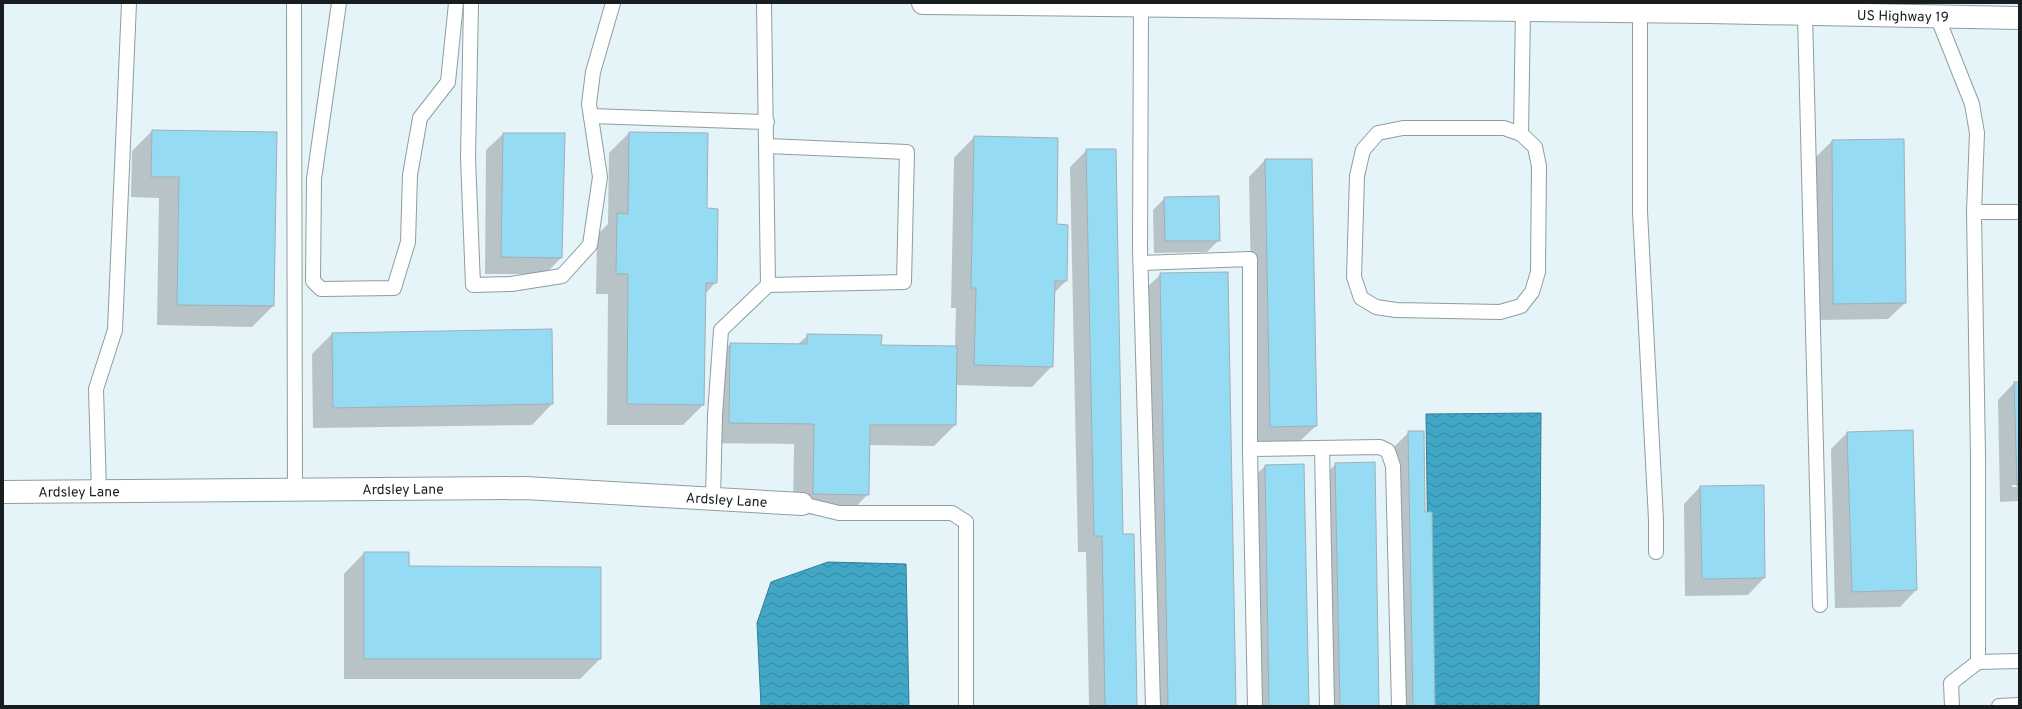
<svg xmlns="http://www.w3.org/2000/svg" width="2022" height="709" font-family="Overpass,sans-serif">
<defs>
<pattern id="water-waves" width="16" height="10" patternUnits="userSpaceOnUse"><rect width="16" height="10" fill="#42a7c7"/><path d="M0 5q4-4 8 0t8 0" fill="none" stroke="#3687a1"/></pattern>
</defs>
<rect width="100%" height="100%" fill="#e5f4f9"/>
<g fill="url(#water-waves)" stroke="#357e95">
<path d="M 1541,413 L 1539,706 L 1430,706 L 1426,414 Z"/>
<path d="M 828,562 L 906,564 L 909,706 L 761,706 L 757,623 L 771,582 Z"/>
</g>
<g fill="#0003">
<path d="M 152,131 L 276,133 L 273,306 L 252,327 L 157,325 L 159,198 L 131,197 L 132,151 Z"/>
<path d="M 629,133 L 706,209 L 716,282 L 705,294 L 703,405 L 683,425 L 607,425 L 608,294 L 596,294 L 597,235 L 608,224 L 609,153 Z"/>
<path d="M 503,134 L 564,134 L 561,258 L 545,274 L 485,274 L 486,150 Z"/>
<path d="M 974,137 L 1056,225 L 1066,281 L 1054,293 L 1052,366 L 1032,387 L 955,385 L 955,425 L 934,446 L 869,445 L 868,494 L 848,515 L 793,514 L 794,444 L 709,443 L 710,365 L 730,344 L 797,345 L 808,335 L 880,346 L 955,347 L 956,308 L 951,308 L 954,158 Z"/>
<path d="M 1832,141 L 1905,303 L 1888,319 L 1817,320 L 1815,158 Z"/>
<path d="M 1087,150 L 1136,706 L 1089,706 L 1086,552 L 1078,552 L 1070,167 Z"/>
<path d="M 1265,160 L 1316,426 L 1299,442 L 1254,443 L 1249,177 Z"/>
<path d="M 1165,198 L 1219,240 L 1207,252 L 1154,253 L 1153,210 Z"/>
<path d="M 1161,274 L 1235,706 L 1152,706 L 1144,290 Z"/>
<path d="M 551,330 L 552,404 L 532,425 L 313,428 L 312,354 L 332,334 Z"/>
<path d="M 2014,383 L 2019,383 L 2019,485 L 2012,485 L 2012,487 L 2019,487 L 2019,501 L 2000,502 L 1998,400 Z"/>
<path d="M 1409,432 L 1424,512 L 1434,706 L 1396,706 L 1392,449 Z"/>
<path d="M 1847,433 L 1916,590 L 1900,607 L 1835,608 L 1831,449 Z"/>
<path d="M 1336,464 L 1378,706 L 1323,706 L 1319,480 Z"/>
<path d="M 1265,466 L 1308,706 L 1253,706 L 1249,482 Z"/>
<path d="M 1700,487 L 1764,578 L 1748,595 L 1685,596 L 1684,504 Z"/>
<path d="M 364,553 L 408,567 L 600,659 L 580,679 L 344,679 L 344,574 Z"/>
</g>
<g fill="#96dbf4" stroke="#a1afb5">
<path d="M 152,130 L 277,132 L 274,306 L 177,305 L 179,177 L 151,177 Z"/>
<path d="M 629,132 L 708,133 L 707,208 L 718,209 L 717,283 L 706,283 L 704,405 L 627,404 L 628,274 L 616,274 L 617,213 L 628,214 Z"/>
<path d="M 503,133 L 565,133 L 562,258 L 501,257 Z"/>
<path d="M 974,136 L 1058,138 L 1057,224 L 1068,225 L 1067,281 L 1055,281 L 1053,367 L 974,365 L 976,288 L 971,288 Z"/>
<path d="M 1904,139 L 1906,303 L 1833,304 L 1832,140 Z"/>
<path d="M 1086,149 L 1116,149 L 1123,534 L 1134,534 L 1137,706 L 1105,706 L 1102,536 L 1094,536 Z"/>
<path d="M 1265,159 L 1312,159 L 1317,426 L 1270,427 Z"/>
<path d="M 1219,196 L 1220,241 L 1165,241 L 1164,197 Z"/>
<path d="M 1228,272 L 1236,706 L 1168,706 L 1160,273 Z"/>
<path d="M 552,329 L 553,404 L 333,408 L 332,333 Z"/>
<path d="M 807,334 L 882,335 L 881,345 L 957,346 L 956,425 L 870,425 L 869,495 L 813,494 L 814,424 L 729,423 L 730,343 L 807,344 Z"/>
<path d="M 2014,382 L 2019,382 L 2019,486 L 2017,486 Z"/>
<path d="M 1913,430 L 1917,590 L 1852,592 L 1847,432 Z"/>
<path d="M 1408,431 L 1424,431 L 1425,512 L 1432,512 L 1435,706 L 1413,706 Z"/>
<path d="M 1375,462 L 1379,706 L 1340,706 L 1335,463 Z"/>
<path d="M 1304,464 L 1309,706 L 1269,706 L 1265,465 Z"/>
<path d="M 1764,485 L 1765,578 L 1702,579 L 1700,486 Z"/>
<path d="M 364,552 L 409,552 L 409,566 L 601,567 L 601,659 L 364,659 Z"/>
</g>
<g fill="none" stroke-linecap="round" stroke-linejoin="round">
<g stroke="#8f9da2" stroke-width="16">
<g id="service">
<path d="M 294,3 L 295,490"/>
<path d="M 339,3 L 314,179 L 313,281 L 321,289 L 394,288 L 408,242 L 410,175 L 420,118 L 448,82 L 456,3"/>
<path d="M 471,3 L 468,158 L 473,285 L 511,284 L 562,276 L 590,245 L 600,177 L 589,104 L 593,72 L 613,3"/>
<path d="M 1141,5 L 1140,248 L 1153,706"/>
<path d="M 1640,11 L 1640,212 L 1656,520 L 1656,552"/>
<path d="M 1805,14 L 1820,605"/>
<path d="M 1937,16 L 1972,104 L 1977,133 L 1974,212 L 1978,457 L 1978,662"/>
<path d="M 591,116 L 767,122"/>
<path d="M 1521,134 L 1535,147 L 1539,166 L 1538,272 L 1532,292 L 1521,306 L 1500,312 L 1396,310 L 1376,307 L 1361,298 L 1354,277 L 1357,176 L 1363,150 L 1378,133 L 1403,128 L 1504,128 L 1521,134 L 1523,10"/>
<path d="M 767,146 L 907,152 L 904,282 L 768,285"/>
<path d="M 1974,212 L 2019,212"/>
<path d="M 1141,263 L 1250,259 L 1250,449 L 1380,447 L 1388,451 L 1393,466 L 1399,706"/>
<path d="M 1322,448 L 1327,706"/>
<path d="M 1250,449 L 1255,706"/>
<path d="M 99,491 L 96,389 L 115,330 L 129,3"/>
<path d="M 713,499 L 715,415 L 721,330 L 768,285 L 764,3"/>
<path d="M 802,504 L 839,513 L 952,513 L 966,522 L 966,706"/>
<path d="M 1952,706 L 1951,683 L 1978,662 L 2019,661"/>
<path d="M 1999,706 L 2019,705"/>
</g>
</g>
<g stroke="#8f9da2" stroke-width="24">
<g id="minor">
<path id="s1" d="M 3,492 L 525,488 L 802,504"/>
</g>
</g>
<g stroke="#8f9da2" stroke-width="24">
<g id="trunk">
<path id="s2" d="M 923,3 L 1708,12 L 2019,18"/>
</g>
</g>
<use href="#service" stroke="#fff" stroke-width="14"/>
<use href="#minor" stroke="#fff" stroke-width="22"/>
<use href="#trunk" stroke="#fff" stroke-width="22"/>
</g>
<g text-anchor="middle" stroke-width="3" stroke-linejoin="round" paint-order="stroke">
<g font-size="14" fill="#181d1f" stroke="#fff">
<text dy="5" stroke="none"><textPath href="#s2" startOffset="980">US Highway 19</textPath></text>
<text dy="5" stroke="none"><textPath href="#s1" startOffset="400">Ardsley Lane</textPath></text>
<text dy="5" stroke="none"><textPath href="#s1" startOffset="76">Ardsley Lane</textPath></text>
<text dy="5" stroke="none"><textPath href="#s1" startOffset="724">Ardsley Lane</textPath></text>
</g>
</g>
<rect width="2022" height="709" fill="none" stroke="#181d1f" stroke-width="8"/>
</svg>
